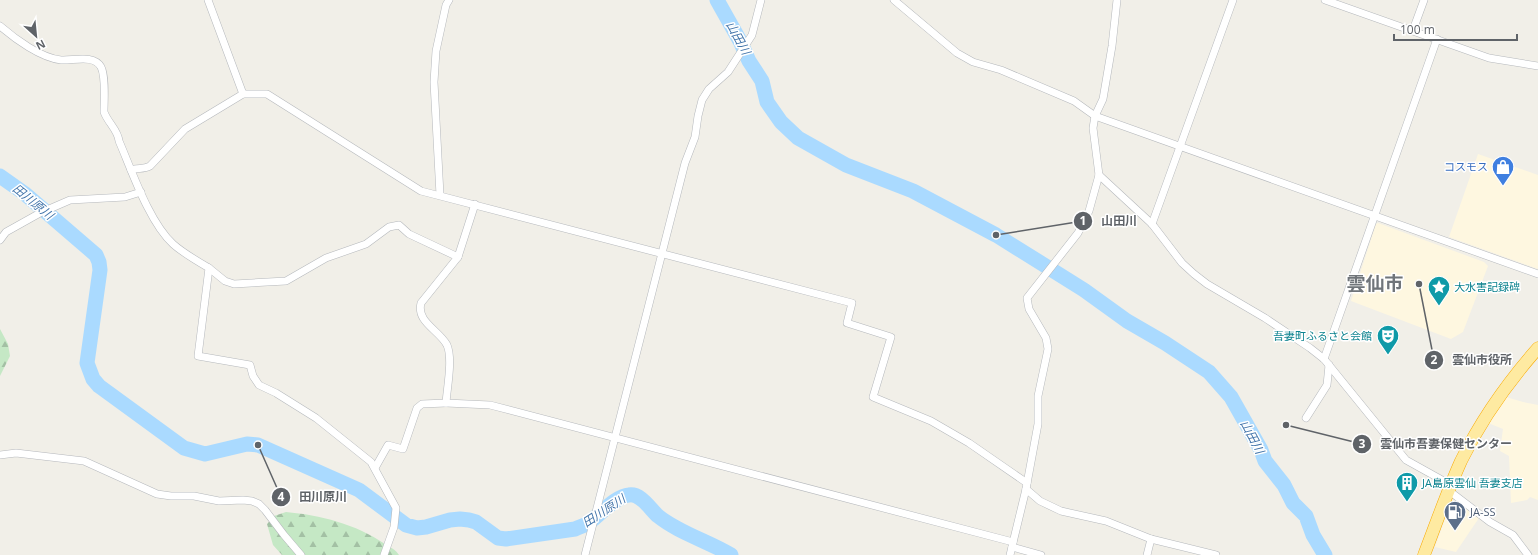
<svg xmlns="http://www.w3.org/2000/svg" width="1538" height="555" font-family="'Open Sans','Noto Sans JP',sans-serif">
<defs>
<pattern id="forest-firs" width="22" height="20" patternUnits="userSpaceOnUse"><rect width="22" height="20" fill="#c5e8c5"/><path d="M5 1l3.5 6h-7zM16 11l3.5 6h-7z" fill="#a3c0a4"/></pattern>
</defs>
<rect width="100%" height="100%" fill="#f1efe8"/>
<g fill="#fef7e0">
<path d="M 1478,154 L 1538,175 L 1538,269 L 1449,237 Z"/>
<path d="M 1378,223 L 1484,262 L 1488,266 L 1463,332 L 1451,339 L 1351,301 L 1376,224 Z"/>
<path d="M 1506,397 L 1523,402 L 1538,405 L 1538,500 L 1530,497 L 1527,500 L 1511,503 L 1509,456 L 1500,451 L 1503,429 L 1488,423 Z"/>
<path d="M 1452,499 L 1479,518 L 1456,552 L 1435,547 Z"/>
</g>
<g fill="url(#forest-firs)">
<path d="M 0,329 L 8,344 L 10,356 L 0,376 Z"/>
<path d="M 286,512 C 320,515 356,524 385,544 C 390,547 396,550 399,555 L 282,555 L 273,545 L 267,524 L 274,516 Z"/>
</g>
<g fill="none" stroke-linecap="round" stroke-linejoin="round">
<g stroke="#aadaff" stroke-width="15">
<path d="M 717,0 L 740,41 L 749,61 L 762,81 L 767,102 L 781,122 L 798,138 L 846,165 L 913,191 L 996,235 L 1084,290 L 1127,321 L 1165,343 L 1209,372 L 1231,397 L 1261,450 L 1265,461 L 1284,485 L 1293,503 L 1306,516 L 1313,535 L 1325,555"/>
<path d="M 0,176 L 24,193 L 96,255 L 99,262 L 100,270 L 87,363 L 93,379 L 99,386 L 184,448 L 205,454 L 247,444 L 258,445 L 359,490 L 406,525 L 417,528 L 426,527 L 450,520 L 460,519 L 469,520 L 476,522 L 498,538 L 506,539 L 575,529 C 579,527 583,526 587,524 C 599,516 615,496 629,495 C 641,493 650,509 658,516 C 679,533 708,541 731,555"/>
</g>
<g stroke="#b5b8bc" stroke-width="8">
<g id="minor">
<path d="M 208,0 L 243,94"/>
<path d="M 894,0 L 957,53 L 973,62 L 1001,70 L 1074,101 L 1095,116 L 1538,274"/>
<path d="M 1325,0 L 1489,58 L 1538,66"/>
<path d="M 0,26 C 15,39 41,58 61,60 C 73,61 94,54 101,67 C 106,77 104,100 104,112 C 108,123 118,130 119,141 C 132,171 149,222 173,244 C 183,253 197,261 209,268 L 198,356 L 250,365 L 253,376 L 259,385 L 276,393 L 316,418 L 371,462 L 396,508 L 394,527 L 384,555"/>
<path d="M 1413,30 L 1424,0"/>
<path d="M 131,170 C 138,167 143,170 150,166 L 185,129 L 243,94 L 267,94 L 421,191 L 852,303 L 847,323 L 891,337 L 873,397 L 931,421 L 969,443 L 1027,483"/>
<path d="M 1099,175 L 1152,224 L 1182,263 L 1194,274 L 1207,284 L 1265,318 L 1310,348 L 1324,359 L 1406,460 L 1451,485"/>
<path d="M 440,195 L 434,82 L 436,51 L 446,5 L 449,0"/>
<path d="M 1152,224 L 1233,0"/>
<path d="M 0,240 L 6,232 L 40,213 L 70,200 L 125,197 L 141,192"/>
<path d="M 209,268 L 225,281 L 234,284 L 286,281 L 326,258 L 366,244 L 389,227 L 399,225 L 409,234 L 458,257"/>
<path d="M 1324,359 L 1437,39"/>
<path d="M 446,403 L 490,405 L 1013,542"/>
<path d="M 1306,418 L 1327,385 L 1329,365"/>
<path d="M 0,455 L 16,453 L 84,461 L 157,494 L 171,496 L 194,496 L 219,501 L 243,500 L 252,501 L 259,504 L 265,510 L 284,535 L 301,555"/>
<path d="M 375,468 L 388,445 L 403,449 L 417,408 L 422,404 L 446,403 C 447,388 453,359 447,345 C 439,330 416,322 421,303 L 458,257 L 475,204"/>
<path d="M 1026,489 L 1040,501 L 1061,511 L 1106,521 L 1151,539 L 1216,555"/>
<path d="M 1448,490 L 1490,522 L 1513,535 L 1528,555"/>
<path d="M 1012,547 L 1041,555"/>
<path d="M 585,555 L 685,163 L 695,137 L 698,116 L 702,100 L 709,89 L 728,72 L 752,35 L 761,0"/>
<path d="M 1010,555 L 1026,489 L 1038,424 L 1038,396 L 1048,349 L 1046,338 L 1029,309 L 1027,298 L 1078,233 L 1089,211 L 1099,175 L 1093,128 L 1095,116 L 1103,99 L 1112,46 L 1117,0"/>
<path d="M 1147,555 L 1151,539"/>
</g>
</g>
<g stroke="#f9ab00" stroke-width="13">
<path id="trunk" d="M 1424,555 C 1436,524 1447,492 1461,461 C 1481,420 1508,382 1538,348"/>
</g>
<use href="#minor" stroke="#fff" stroke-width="7"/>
<use href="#trunk" stroke="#feeaa1" stroke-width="12"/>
</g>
<defs>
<g id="shop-pin" transform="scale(1.15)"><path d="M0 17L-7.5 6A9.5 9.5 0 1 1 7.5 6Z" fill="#3f7fe0" stroke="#fff"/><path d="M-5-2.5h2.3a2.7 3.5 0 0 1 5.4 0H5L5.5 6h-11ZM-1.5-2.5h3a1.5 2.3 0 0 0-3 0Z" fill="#fff"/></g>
<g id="sight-pin" transform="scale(1.15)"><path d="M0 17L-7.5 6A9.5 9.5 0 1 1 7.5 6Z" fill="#0f9aa8" stroke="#fff"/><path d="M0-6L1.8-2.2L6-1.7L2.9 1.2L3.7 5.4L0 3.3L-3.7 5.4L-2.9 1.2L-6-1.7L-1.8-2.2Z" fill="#fff"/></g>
<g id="theatre-pin" transform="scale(1.15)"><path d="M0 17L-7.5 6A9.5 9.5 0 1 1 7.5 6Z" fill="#0f9aa8" stroke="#fff"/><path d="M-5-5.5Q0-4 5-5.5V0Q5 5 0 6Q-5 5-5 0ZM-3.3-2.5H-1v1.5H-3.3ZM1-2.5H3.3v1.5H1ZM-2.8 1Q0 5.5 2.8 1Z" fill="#fff"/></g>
<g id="building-pin" transform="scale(1.15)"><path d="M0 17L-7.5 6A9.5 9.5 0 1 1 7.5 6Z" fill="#0f9aa8" stroke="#fff"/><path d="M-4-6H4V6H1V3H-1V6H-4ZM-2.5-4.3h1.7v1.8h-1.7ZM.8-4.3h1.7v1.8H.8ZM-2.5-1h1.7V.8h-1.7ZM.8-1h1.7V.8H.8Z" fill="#fff"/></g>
<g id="fuel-pin" transform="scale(1.15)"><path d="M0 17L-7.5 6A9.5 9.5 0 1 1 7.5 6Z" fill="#5c6f8a" stroke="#fff"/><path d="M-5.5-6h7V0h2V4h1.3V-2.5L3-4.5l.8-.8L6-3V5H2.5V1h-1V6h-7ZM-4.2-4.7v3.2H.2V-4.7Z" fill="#fff"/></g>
</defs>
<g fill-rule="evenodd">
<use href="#shop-pin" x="1503" y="167"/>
<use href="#sight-pin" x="1439" y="287"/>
<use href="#theatre-pin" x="1388" y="336"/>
<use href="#building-pin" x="1407" y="483"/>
<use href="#fuel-pin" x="1455" y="512"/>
</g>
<g text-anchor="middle" stroke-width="3" stroke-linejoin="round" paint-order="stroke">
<g font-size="11" fill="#366cbe" stroke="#fff" text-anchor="end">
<text x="1488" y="171">コスモス</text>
</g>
<g font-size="11" fill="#0d838f" stroke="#fff" text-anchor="start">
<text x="1454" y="291">大水害記録碑</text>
<text x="1372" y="340" text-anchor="end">吾妻町ふるさと会館</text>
<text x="1422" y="487">JA島原雲仙 吾妻支店</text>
</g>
<g font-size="11" fill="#4e5e75" stroke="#fff" text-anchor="start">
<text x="1470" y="516">JA-SS</text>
</g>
<g font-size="12" font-style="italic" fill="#4174aa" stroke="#fff">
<text transform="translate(738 38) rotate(61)" y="4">山田川</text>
<text transform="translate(33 202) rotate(39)" y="4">田川原川</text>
<text transform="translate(1252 437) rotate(62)" y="4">山田川</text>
<text transform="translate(604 511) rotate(-33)" y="4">田川原川</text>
</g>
<g font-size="19" font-weight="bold" fill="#70757a" stroke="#fff">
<text x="1375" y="290">雲仙市</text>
</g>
</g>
<path fill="none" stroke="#5f6368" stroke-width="1.5" d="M996 235L1083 221M1419 284L1434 360M1286 425L1362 444M258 445L281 497"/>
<g fill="#5f6368" stroke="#fff" stroke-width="1.5">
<circle cx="996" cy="235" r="4"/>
<circle cx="1419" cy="284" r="4"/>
<circle cx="1286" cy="425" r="4"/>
<circle cx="258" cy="445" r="4"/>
<circle cx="1083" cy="221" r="10"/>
<circle cx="1434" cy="360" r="10"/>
<circle cx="1362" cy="444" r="10"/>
<circle cx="281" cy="497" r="10"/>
</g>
<g font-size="12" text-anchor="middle" font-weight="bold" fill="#fff">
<text x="1083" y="225">1</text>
<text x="1434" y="364">2</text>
<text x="1362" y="448">3</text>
<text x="281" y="501">4</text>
</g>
<g font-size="12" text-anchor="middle" font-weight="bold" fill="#5f6368" stroke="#fff" stroke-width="3" stroke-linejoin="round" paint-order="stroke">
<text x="1119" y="225">山田川</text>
<text x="1482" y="364">雲仙市役所</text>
<text x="1446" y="448">雲仙市吾妻保健センター</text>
<text x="323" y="501">田川原川</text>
</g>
<g transform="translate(36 36) rotate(153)" stroke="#ffffff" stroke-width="3" paint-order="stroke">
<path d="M0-3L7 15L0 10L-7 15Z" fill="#5f6368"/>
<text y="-6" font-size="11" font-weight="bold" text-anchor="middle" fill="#5f6368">N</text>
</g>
<path d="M1394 34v6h123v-6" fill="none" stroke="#5f6368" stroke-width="2"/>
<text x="1400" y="34" font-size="12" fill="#5f6368" stroke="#ffffff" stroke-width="3" paint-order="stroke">100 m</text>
</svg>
